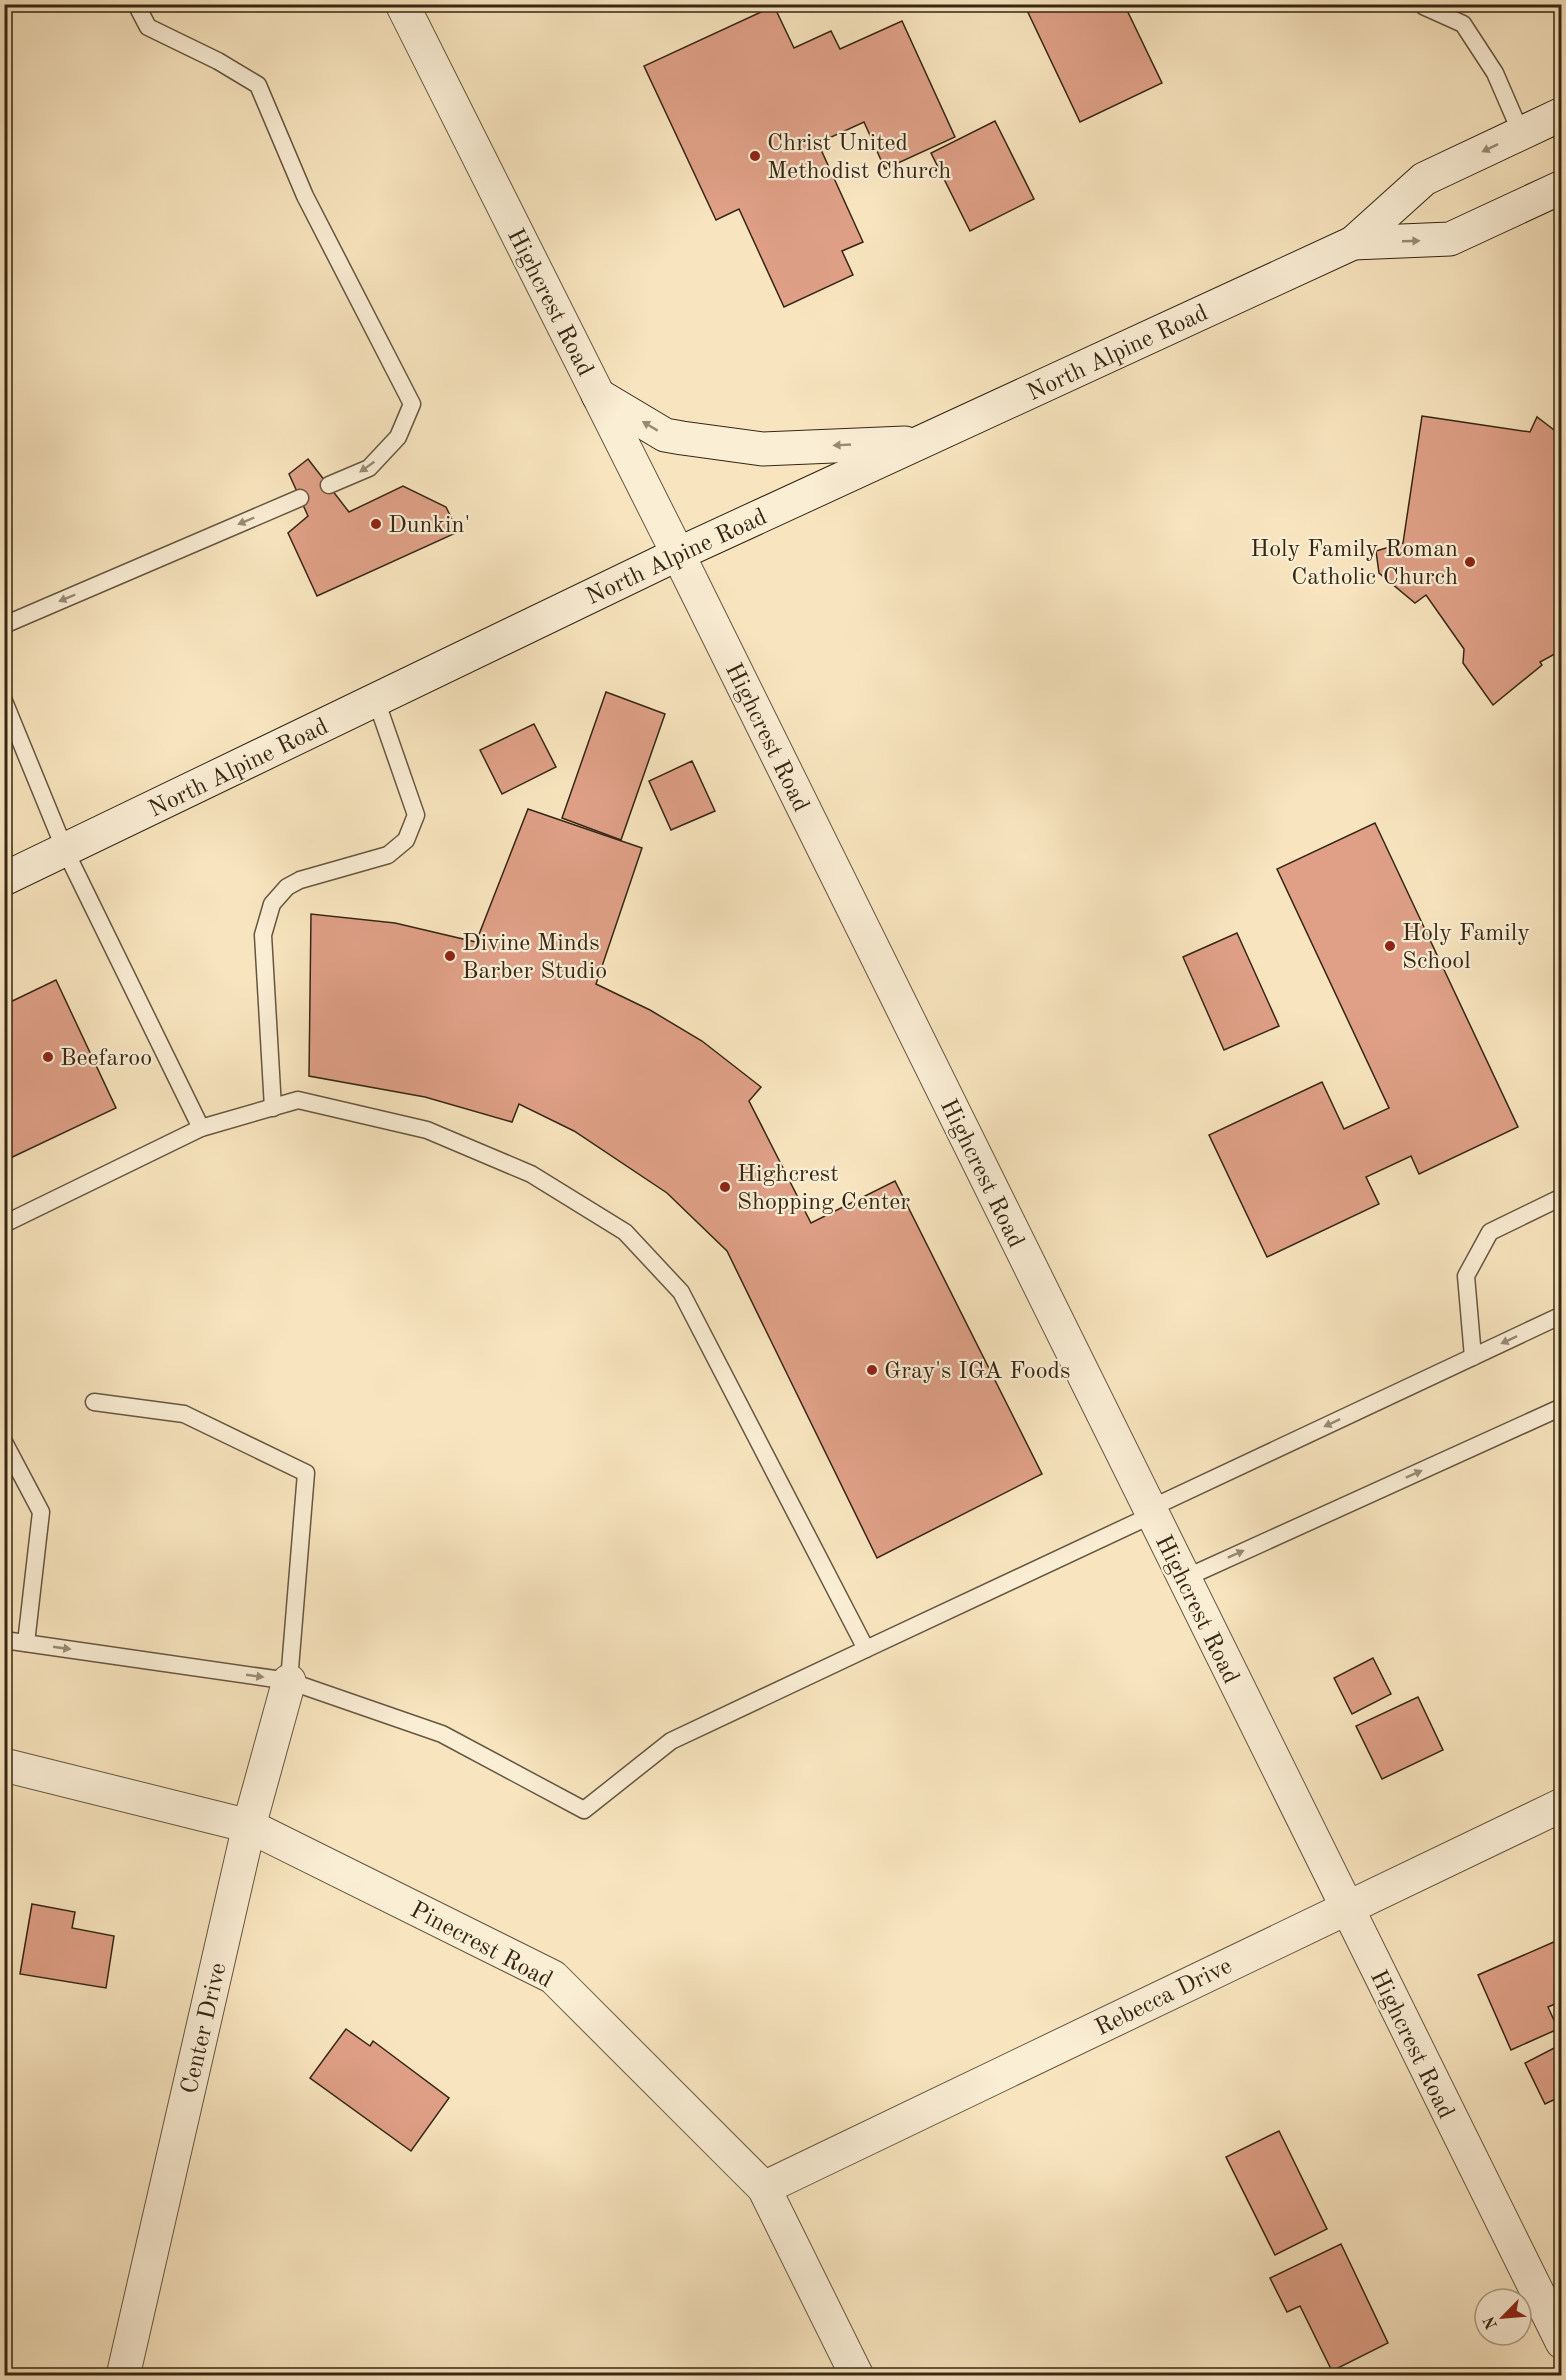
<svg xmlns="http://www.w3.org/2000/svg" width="1566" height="2380" font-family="'Old Standard TT',serif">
<rect width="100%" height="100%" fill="#f8e5bf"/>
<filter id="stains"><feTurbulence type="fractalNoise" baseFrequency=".00333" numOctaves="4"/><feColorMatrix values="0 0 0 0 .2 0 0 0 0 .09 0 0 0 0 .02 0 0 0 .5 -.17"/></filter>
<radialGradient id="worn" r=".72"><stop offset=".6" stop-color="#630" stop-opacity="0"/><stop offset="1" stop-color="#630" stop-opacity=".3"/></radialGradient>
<g fill="#dfa087" stroke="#352615" stroke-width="1.5">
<path d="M 1024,4 L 1124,4 L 1162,83 L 1080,122 Z"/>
<path d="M 774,6 L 794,48 L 831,31 L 840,49 L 902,21 L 955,137 L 885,169 L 864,122 L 818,143 L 863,242 L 842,251 L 853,275 L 784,307 L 739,209 L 716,220 L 644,66 Z"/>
<path d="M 995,121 L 1034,199 L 970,231 L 931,153 Z"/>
<path d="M 1422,416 L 1530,432 L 1537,417 L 1562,436 L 1562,650 L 1540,662 L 1542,665 L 1493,705 L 1463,663 L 1464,649 L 1426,595 L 1415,603 L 1379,573 L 1376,551 L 1403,543 Z"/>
<path d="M 308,459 L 349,512 L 403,486 L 446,507 L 458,532 L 317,596 L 288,533 L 308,516 L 289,474 Z"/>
<path d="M 606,692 L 665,714 L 621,840 L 562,818 Z"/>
<path d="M 534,724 L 556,767 L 502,794 L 480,750 Z"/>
<path d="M 692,761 L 715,811 L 671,830 L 649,781 Z"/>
<path d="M 528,809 L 642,848 L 596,984 L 650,1010 L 702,1041 L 761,1087 L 749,1101 L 811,1223 L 895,1181 L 1042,1474 L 877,1558 L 727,1251 L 667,1193 L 574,1131 L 519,1104 L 512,1122 L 425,1097 L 309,1076 L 311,914 L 395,923 L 476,942 Z"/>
<path d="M 1375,823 L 1518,1127 L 1419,1174 L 1411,1156 L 1366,1177 L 1379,1204 L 1267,1257 L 1209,1135 L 1322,1082 L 1344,1129 L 1389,1108 L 1277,869 Z"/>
<path d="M 1237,933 L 1279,1026 L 1224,1050 L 1183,957 Z"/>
<path d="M 56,980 L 116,1108 L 4,1161 L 4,1005 Z"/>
<path d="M 1373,1658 L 1391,1694 L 1352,1714 L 1334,1678 Z"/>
<path d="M 1418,1697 L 1443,1750 L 1382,1779 L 1356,1726 Z"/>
<path d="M 32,1904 L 75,1912 L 72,1928 L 114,1936 L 106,1988 L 20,1974 Z"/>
<path d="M 1556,1941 L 1562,1954 L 1562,2001 L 1548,2007 L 1558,2029 L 1511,2050 L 1478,1975 Z"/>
<path d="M 346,2029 L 370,2046 L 373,2041 L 449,2098 L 411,2151 L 310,2078 Z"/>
<path d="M 1562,2044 L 1562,2096 L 1545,2104 L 1525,2063 Z"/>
<path d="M 1279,2131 L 1327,2229 L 1275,2255 L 1226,2157 Z"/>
<path d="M 1341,2244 L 1388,2343 L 1332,2371 L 1300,2306 L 1287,2312 L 1270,2278 Z"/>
</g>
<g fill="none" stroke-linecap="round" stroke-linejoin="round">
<g stroke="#665640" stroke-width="19">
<g id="service">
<path d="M 136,4 L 148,27 L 218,61 L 258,85 L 305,196 L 412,404 L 398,437 L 369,468 L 329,485"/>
<path d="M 1423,6 L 1463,24 L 1495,73 L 1521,133"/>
<path d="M 4,625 L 300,498"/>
<path d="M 4,701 L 65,850 L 201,1128 L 298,1100 L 427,1130 L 531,1174 L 625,1232 L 681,1292 L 866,1649 L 1152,1515"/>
<path d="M 273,1108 L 263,935 L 272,904 L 287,887 L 300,880 L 388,855 L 406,840 L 416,815 L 376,700"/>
<path d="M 4,1224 L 201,1128"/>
<path d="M 1473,1357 L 1466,1276 L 1490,1232 L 1562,1197"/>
<path d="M 94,1402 L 184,1414 L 306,1473 L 289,1681"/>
<path d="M 4,1442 L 41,1512 L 26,1643"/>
<path d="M 1149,1509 L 1562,1315"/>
<path d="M 1183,1579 L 1562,1407"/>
<path d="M 4,1640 L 289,1681 L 442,1734 L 584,1810 L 671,1741 L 866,1649"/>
</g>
</g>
<g stroke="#665640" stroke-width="35">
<g id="minor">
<path d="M 402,4 L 678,554"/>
<path d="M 4,1765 L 249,1826 L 553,1977 L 764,2188 L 857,2376"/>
<path d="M 764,2188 L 1562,1805"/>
<path d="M 123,2376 L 249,1826 L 289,1681"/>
</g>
</g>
<g stroke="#665640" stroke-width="35">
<path id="tertiary" d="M 678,554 L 1562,2342"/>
</g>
<g stroke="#352615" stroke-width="35">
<g id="secondary">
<path d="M 1353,243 L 1450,239 L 1562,187"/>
<path d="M 598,395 L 665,435 L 682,438 L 762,449 L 905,443"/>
<path d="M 4,879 L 678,554 L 1353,243 L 1424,179 L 1562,114"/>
</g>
</g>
<use href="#service" stroke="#faeed5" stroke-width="16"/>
<use href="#minor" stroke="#faeed5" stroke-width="33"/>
<use href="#tertiary" stroke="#faeed5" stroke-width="33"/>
<use href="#secondary" stroke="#faeed5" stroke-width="33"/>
</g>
<defs><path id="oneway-solid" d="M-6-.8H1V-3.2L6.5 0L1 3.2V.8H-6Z" transform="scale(1.5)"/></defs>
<g fill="#988a75">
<use href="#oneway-solid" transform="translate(1490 148) rotate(154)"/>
<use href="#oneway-solid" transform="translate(1411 241) rotate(-2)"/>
<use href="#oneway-solid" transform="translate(650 426) rotate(-149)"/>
<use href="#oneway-solid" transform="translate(842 445) rotate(177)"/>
<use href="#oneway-solid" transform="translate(367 467) rotate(145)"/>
<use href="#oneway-solid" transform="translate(246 521) rotate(157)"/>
<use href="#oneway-solid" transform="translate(67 598) rotate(157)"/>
<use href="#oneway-solid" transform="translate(1509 1340) rotate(155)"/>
<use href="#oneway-solid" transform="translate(1332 1423) rotate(155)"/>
<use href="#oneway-solid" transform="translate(1414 1474) rotate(-24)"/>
<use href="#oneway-solid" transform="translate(1236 1554) rotate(-24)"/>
<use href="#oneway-solid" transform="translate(62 1648) rotate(8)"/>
<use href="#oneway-solid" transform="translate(255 1676) rotate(8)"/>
</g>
<g fill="#8f2418" stroke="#faeed5" stroke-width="2">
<circle cx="755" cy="156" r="6"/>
<circle cx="376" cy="524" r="6"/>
<circle cx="1470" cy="562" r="6"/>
<circle cx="1390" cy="946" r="6"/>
<circle cx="450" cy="956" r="6"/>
<circle cx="48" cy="1057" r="6"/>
<circle cx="725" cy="1187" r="6"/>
<circle cx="872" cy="1370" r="6"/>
</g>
<g text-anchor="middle" stroke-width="4.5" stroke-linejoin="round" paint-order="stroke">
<g font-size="24" fill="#352615" stroke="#faeed5" text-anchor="start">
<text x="767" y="150">Christ United<tspan x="767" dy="28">Methodist Church</tspan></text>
<text x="388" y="532">Dunkin'</text>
<text x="1458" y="556" text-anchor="end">Holy Family Roman<tspan x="1458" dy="28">Catholic Church</tspan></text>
<text x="1402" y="940">Holy Family<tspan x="1402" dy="28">School</tspan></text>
<text x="462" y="950">Divine Minds<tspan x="462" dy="28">Barber Studio</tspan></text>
<text x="60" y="1065">Beefaroo</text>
<text x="737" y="1181">Highcrest<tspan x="737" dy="28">Shopping Center</tspan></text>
<text x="884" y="1378">Gray's IGA Foods</text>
</g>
<g font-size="24" fill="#352615" stroke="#faeed5">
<text transform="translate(551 302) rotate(63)" y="8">Highcrest Road</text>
<text transform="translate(1117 352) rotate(-25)" y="8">North Alpine Road</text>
<text transform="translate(676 556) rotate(-25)" y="8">North Alpine Road</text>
<text transform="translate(768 737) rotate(64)" y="8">Highcrest Road</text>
<text transform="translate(238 767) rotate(-26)" y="8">North Alpine Road</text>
<text transform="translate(983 1173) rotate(64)" y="8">Highcrest Road</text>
<text transform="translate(1198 1609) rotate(64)" y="8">Highcrest Road</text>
<text transform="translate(482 1944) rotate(28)" y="8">Pinecrest Road</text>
<text transform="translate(1163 1996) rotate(-26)" y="8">Rebecca Drive</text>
<text transform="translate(203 2028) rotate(-77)" y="8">Center Drive</text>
<text transform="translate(1413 2044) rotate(64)" y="8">Highcrest Road</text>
</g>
</g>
<rect width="1566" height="2380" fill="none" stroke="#f8e5bf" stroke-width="24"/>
<rect x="6" y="6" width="1554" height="2368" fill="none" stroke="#352615" stroke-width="3"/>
<rect x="12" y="12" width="1542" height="2356" fill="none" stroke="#352615" stroke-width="1.5"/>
<g transform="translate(1503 2317) rotate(245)"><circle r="28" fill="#faeed5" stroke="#ab9e88" stroke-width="1.5"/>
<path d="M0-4.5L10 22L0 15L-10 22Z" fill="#8f2418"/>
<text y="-9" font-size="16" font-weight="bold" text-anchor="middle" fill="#352615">N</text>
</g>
<rect width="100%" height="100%" filter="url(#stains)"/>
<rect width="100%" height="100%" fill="url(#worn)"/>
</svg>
